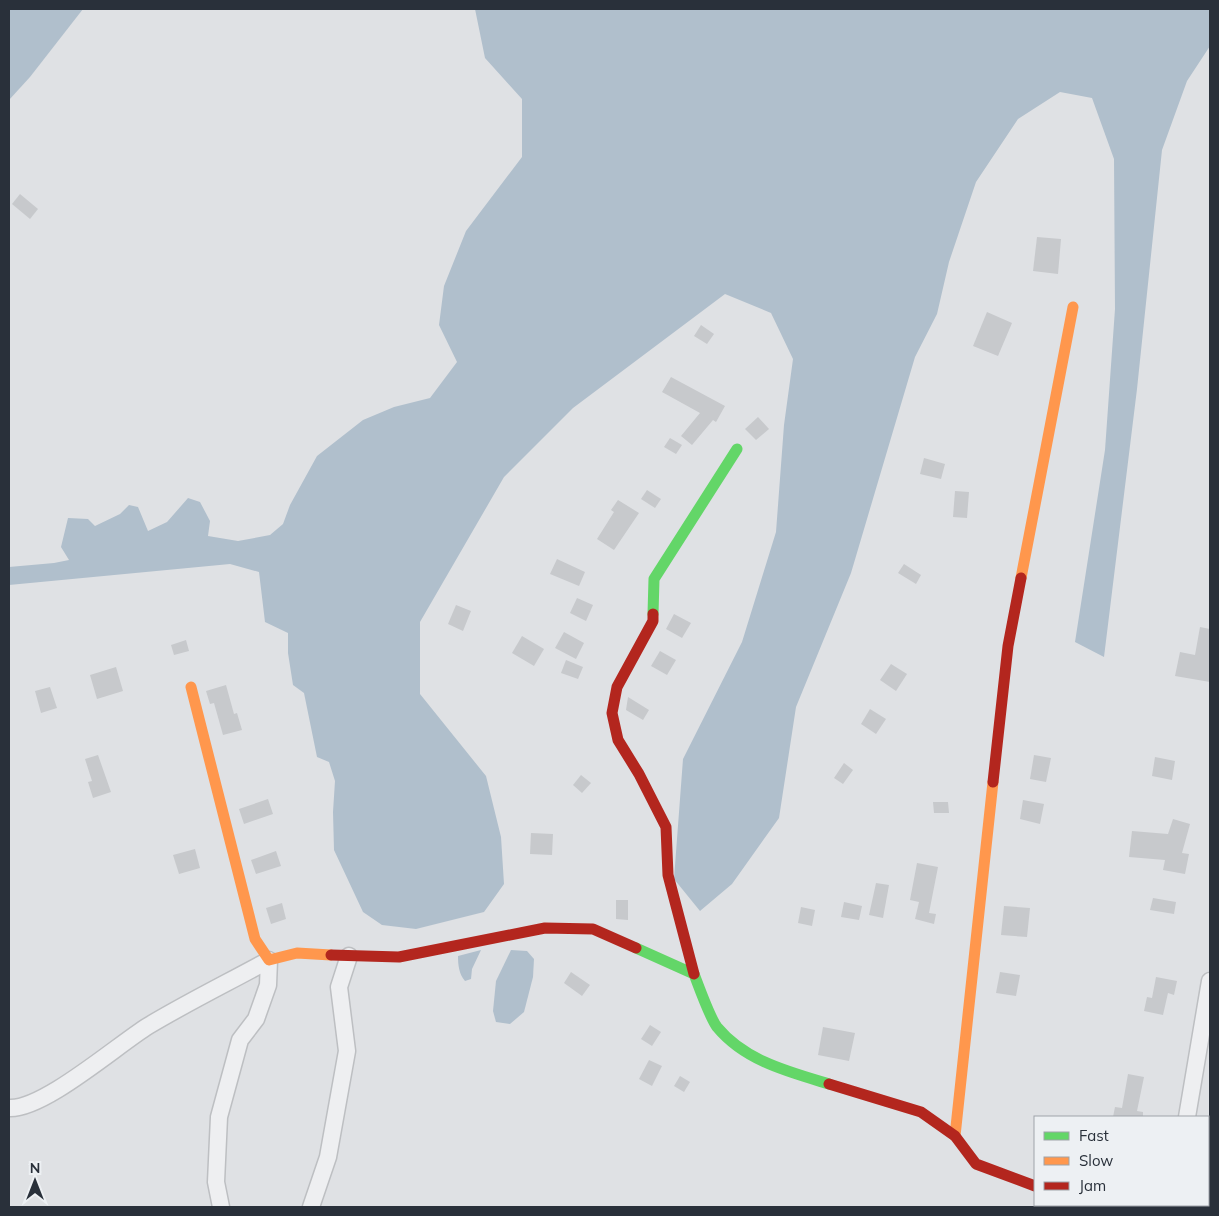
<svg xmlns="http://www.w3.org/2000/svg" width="1219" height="1216" font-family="Mulish,sans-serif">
<rect width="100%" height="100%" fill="#dfe1e4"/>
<g fill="#b0bfcc">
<path d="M 9,9 L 83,9 L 30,77 L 9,100 Z"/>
<path d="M 475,9 L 1210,9 L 1210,46 L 1187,81 L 1162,150 L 1137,389 L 1104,657 L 1075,642 L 1105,450 L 1115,309 L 1114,159 L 1092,98 L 1060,92 L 1018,119 L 976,182 L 949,262 L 937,314 L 915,357 L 851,573 L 796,707 L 779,818 L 732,884 L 700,911 L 674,879 L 683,759 L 742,642 L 776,532 L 784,425 L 793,359 L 771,313 L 725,294 L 573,408 L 504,477 L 420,622 L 420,694 L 486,776 L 501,837 L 504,884 L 484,912 L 416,929 L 382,925 L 363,912 L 334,850 L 333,812 L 335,781 L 329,762 L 317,757 L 304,693 L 293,685 L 288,653 L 288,633 L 265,622 L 259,572 L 230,564 L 9,585 L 9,567 L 54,563 L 69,560 L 61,547 L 68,518 L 88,519 L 95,526 L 120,514 L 129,505 L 138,507 L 148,531 L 167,522 L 188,498 L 200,502 L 210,521 L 208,536 L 238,541 L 270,535 L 283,524 L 290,505 L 317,456 L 363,420 L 394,407 L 430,398 L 457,362 L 439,325 L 444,286 L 466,231 L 522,157 L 522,99 L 485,58 Z"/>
<path d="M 481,950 L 472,969 L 471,979 L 465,981 C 459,974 458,965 458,956 Z"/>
<path d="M 511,950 L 527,951 L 534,959 L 533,977 L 524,1012 L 510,1024 L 496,1022 L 493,1011 L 496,981 Z"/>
</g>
<g fill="#c7c9cc">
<path d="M 20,194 L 38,209 L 30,219 L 12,204 Z"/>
<path d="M 1037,237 L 1061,239 L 1058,274 L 1033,271 Z"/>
<path d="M 987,312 L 1012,323 L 998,356 L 973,346 Z"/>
<path d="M 701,325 L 714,334 L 707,344 L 694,336 Z"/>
<path d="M 671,377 L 725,406 L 716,422 L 713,420 L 692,445 L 681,436 L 700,413 L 662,392 Z"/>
<path d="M 758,417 L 769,429 L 756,440 L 745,429 Z"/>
<path d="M 670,438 L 682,445 L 676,454 L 664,447 Z"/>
<path d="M 924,458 L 945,464 L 941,479 L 920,474 Z"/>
<path d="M 647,490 L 661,499 L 655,508 L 641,499 Z"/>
<path d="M 955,491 L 969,492 L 967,518 L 953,517 Z"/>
<path d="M 618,500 L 639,513 L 614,550 L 597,539 L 614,512 L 611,510 Z"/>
<path d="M 557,559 L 585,572 L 579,586 L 550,574 Z"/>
<path d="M 904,564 L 921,575 L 916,584 L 898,573 Z"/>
<path d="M 577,598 L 593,605 L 586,621 L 570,613 Z"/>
<path d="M 456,605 L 471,611 L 463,631 L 448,624 Z"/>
<path d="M 674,614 L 691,623 L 682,638 L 666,629 Z"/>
<path d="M 1200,627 L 1210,629 L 1210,682 L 1175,676 L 1180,652 L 1195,655 Z"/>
<path d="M 564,632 L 584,643 L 576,659 L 555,648 Z"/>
<path d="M 522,636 L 544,649 L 534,666 L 512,653 Z"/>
<path d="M 186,640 L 189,651 L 174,655 L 171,645 Z"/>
<path d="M 660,651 L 676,660 L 667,675 L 651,666 Z"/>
<path d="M 566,660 L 583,667 L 578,679 L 561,673 Z"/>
<path d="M 891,664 L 907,674 L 896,691 L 880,680 Z"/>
<path d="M 116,667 L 123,691 L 97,699 L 90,675 Z"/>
<path d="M 226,685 L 234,714 L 237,713 L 242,730 L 223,735 L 214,703 L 210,704 L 206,691 Z"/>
<path d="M 50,687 L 57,708 L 41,713 L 35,691 Z"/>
<path d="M 628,697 L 649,710 L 643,720 L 626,710 Z"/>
<path d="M 870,709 L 886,719 L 876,734 L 861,724 Z"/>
<path d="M 98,755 L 111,792 L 93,798 L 88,782 L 92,781 L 85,759 Z"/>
<path d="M 1034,755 L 1051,758 L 1046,782 L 1030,779 Z"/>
<path d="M 1155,757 L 1175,761 L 1172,780 L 1152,776 Z"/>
<path d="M 844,763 L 853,770 L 843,784 L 834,778 Z"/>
<path d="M 581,775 L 591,783 L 582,793 L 573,785 Z"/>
<path d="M 268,799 L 273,814 L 244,824 L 239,809 Z"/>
<path d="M 1023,800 L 1044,804 L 1040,824 L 1020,819 Z"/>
<path d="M 933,802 L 948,802 L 949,813 L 934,813 Z"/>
<path d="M 1173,819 L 1190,824 L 1182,853 L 1189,854 L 1185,874 L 1163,870 L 1165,860 L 1129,857 L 1132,831 L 1168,834 Z"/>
<path d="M 531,833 L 553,834 L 552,855 L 530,854 Z"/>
<path d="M 195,849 L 200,868 L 179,874 L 173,855 Z"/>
<path d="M 276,851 L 281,866 L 256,874 L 251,860 Z"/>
<path d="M 917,863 L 938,867 L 929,913 L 936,914 L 934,924 L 915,919 L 919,902 L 910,900 Z"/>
<path d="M 876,883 L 889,885 L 883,918 L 869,915 Z"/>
<path d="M 1153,898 L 1176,902 L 1174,914 L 1150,910 Z"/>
<path d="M 616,900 L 628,900 L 628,920 L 616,919 Z"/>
<path d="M 844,902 L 862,906 L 859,920 L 841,917 Z"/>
<path d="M 282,903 L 286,919 L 271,924 L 266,908 Z"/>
<path d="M 1004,906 L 1030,908 L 1027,937 L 1001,935 Z"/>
<path d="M 801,907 L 815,910 L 812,926 L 798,923 Z"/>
<path d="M 571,972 L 590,985 L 582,996 L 564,983 Z"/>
<path d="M 1000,972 L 1020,975 L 1016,996 L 996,993 Z"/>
<path d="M 1156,977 L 1177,981 L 1174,995 L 1168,993 L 1163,1015 L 1144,1011 L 1147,997 L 1152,998 Z"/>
<path d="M 650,1025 L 661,1032 L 652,1046 L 641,1039 Z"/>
<path d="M 823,1027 L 855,1033 L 849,1061 L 818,1055 Z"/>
<path d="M 649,1060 L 662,1066 L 652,1086 L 639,1079 Z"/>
<path d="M 1128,1074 L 1144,1077 L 1137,1111 L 1143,1112 L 1143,1117 L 1113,1117 L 1115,1107 L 1122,1108 Z"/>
<path d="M 680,1076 L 690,1082 L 684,1092 L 674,1086 Z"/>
</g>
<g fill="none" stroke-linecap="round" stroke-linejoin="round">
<g stroke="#bdbfc2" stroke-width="19">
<g id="street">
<path d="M 9,1108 C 43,1110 116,1046 148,1026 C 188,1002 229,982 269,960 L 268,985 L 256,1019 L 240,1040 L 219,1117 L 216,1182 L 221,1207"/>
<path d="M 1187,1117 L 1210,981"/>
<path d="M 1088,1205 L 1097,1207"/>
<path d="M 311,1207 L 328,1157 L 347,1051 L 339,987 L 349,956"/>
<path d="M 1169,1207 L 1170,1205"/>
</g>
</g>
<use href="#street" stroke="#eeeff1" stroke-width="16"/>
<g stroke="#63d668" stroke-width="11">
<path d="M 653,614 L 654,579 L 737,449"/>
<path d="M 636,948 L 694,974 C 699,987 710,1018 717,1027 C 745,1061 789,1072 829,1084"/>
</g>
<g stroke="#ff974d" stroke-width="11">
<path d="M 1021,578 L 1073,307"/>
<path d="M 191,687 L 255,939 L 269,960 L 297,953 L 331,955"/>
<path d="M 955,1136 L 993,782"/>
</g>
<g stroke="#b3261e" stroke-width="11">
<path d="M 653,614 L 653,621 L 617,687 L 612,713 L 618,740 L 639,774 L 666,827 L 668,875 L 694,974"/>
<path d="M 993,782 L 1008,646 L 1021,578"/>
<path d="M 331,955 L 399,957 L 545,928 L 593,929 L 636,948"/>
<path d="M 829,1084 L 921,1112 L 955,1136 L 976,1164 L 1035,1186"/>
</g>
</g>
<rect width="1219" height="1216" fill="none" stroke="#29303a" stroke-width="20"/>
<rect x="1034" y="1116" width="175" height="90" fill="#edf0f3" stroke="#9fa3a9"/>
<rect x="1044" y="1132" width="25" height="8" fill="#63d668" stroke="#9fa3a9"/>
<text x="1079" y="1141" font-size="15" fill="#29303a">Fast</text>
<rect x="1044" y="1157" width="25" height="8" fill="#ff974d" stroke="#9fa3a9"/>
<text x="1079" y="1166" font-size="15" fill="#29303a">Slow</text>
<rect x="1044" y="1182" width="25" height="8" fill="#b3261e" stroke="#9fa3a9"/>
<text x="1079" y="1191" font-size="15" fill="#29303a">Jam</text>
<g transform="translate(35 1181)" stroke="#edf0f3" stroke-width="4" paint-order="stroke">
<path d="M0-4L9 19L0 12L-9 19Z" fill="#29303a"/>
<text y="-8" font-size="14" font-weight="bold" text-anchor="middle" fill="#29303a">N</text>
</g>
</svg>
